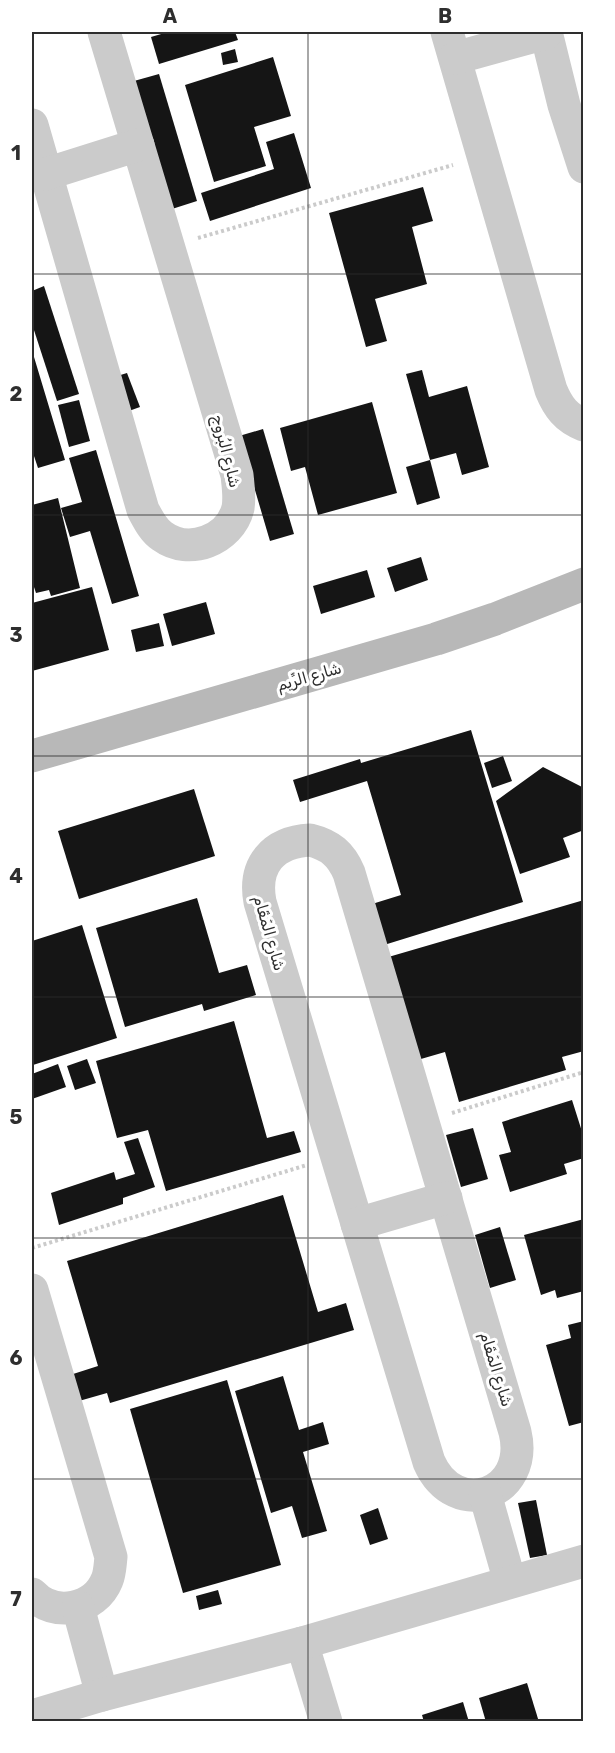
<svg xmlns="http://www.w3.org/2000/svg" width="615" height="1753" font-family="Rubik,'Noto Sans Arabic',sans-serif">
<rect width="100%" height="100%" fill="#fff"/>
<g fill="#151515">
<path d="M 168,32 L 235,32 L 238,40 L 159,64 L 151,37 Z"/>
<path d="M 235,49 L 238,62 L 223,65 L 221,53 Z"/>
<path d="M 273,57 L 291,116 L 254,127 L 266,166 L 214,182 L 185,85 Z"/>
<path d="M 159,74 L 197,201 L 172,209 L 134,81 Z"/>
<path d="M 294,133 L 311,188 L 210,221 L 201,193 L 274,169 L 266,142 Z"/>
<path d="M 423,187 L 433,221 L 412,227 L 427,284 L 375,299 L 387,341 L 366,347 L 329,213 Z"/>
<path d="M 44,286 L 79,394 L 57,401 L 32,324 L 32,291 Z"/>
<path d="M 34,357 L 65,460 L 38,468 L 33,453 L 32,454 L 32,358 Z"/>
<path d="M 422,370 L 429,397 L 467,386 L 489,467 L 462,475 L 456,453 L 430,460 L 406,374 Z"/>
<path d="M 127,373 L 140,407 L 126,412 L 114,377 Z"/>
<path d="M 79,400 L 90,441 L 69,447 L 58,405 Z"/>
<path d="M 372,402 L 397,493 L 318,515 L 305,467 L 291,471 L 280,428 Z"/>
<path d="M 263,429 L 294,534 L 270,541 L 239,436 Z"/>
<path d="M 96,450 L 139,596 L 112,604 L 90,531 L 70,537 L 61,508 L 82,502 L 69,458 Z"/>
<path d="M 430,460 L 440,498 L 417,505 L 406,467 Z"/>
<path d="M 58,498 L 80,588 L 51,596 L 49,590 L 36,593 L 33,584 L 32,585 L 32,505 Z"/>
<path d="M 421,557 L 428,580 L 395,592 L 387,568 Z"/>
<path d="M 367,570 L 375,597 L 321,614 L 313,586 Z"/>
<path d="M 92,587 L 109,650 L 32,671 L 32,603 Z"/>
<path d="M 206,602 L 215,634 L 172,646 L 163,614 Z"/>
<path d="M 159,623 L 164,646 L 136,652 L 131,630 Z"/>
<path d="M 471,730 L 523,902 L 384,945 L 372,904 L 401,895 L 367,781 L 300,802 L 293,780 L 360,759 L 361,763 Z"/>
<path d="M 503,756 L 512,781 L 492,788 L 484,763 Z"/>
<path d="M 543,767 L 584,788 L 584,830 L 563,838 L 570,857 L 520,874 L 496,801 Z"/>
<path d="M 194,789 L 215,856 L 79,899 L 58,831 Z"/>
<path d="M 197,898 L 219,973 L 247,965 L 256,995 L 204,1011 L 202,1004 L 125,1027 L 96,928 Z"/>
<path d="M 584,900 L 584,1051 L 562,1057 L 566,1070 L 459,1102 L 445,1052 L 414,1061 L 385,958 Z"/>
<path d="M 82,925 L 117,1038 L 33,1065 L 32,941 Z"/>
<path d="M 234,1021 L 267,1138 L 294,1131 L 301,1152 L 166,1191 L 148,1130 L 117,1138 L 96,1061 Z"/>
<path d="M 87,1059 L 96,1083 L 75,1090 L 67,1066 Z"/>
<path d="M 58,1064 L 66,1087 L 32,1099 L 32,1074 Z"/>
<path d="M 572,1100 L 584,1138 L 584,1158 L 564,1164 L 567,1174 L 510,1192 L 499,1155 L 511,1152 L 502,1122 Z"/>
<path d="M 473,1128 L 488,1179 L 461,1187 L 446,1135 Z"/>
<path d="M 138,1138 L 155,1187 L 123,1198 L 123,1204 L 59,1225 L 51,1193 L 114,1172 L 116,1180 L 135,1174 L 124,1142 Z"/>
<path d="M 283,1195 L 318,1312 L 346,1303 L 354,1330 L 110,1403 L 107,1393 L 79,1401 L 70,1375 L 98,1366 L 67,1261 Z"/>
<path d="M 584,1219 L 584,1291 L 557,1298 L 555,1290 L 541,1295 L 524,1235 Z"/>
<path d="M 500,1227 L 516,1280 L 490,1288 L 475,1235 Z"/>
<path d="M 584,1321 L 584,1422 L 569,1426 L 546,1345 L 571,1338 L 568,1325 Z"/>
<path d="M 283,1376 L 299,1430 L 323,1422 L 329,1444 L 303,1452 L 327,1531 L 302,1538 L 292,1506 L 271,1513 L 235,1391 Z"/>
<path d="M 227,1380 L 281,1565 L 183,1593 L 130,1409 Z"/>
<path d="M 536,1500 L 547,1555 L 530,1558 L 518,1503 Z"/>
<path d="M 378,1508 L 388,1539 L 370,1545 L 360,1515 Z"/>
<path d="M 218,1590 L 222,1604 L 199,1610 L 196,1596 Z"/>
<path d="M 527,1683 L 539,1722 L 486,1722 L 479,1698 Z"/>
<path d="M 463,1702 L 469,1722 L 424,1722 L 422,1715 Z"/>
</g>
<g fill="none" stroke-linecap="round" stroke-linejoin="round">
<g stroke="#cbcbcb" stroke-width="4" stroke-dasharray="3 3" stroke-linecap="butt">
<path d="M 198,238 L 453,165"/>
<path d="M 452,1113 L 584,1072"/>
<path d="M 32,1248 L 307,1165"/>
</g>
<g stroke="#cbcbcb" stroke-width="33">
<path d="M 447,32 L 551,390 C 558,407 566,418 584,425"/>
<path d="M 546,32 L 564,105 L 584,167"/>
<path d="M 455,58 L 546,33"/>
<path d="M 32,125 L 143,510 C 148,519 153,530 162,536 C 189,556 230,540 238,508 C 240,497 238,485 237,475 L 104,32"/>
<path d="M 46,174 L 138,145"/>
<path d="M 310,840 C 330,845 341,854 349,873 L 515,1432 C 530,1495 455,1521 429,1462 L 260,902 C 253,865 273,842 310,840 Z"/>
<path d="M 357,1224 L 446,1198"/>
<path d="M 32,1290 L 111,1557 C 110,1565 110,1573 107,1580 C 95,1610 54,1618 32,1594"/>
<path d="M 485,1494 L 510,1582"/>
<path d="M 78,1607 L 102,1695"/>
<path d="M 302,1643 L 326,1722"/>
<path d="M 32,1716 L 102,1695 L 302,1643 L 584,1561"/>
</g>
<path stroke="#b8b8b8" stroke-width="33" d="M 32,756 L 436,639 L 495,619 L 584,584"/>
</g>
<path fill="none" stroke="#2e2e2e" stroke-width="1.5" stroke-opacity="0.55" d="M 308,32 L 308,1722M 32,274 L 584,274M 32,515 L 584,515M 32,756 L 584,756M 32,997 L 584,997M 32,1238 L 584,1238M 32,1479 L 584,1479"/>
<g text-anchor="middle" stroke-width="6" stroke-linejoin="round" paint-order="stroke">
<g font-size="16" fill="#2e2e2e" stroke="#fff">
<text transform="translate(227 451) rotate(76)" y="6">شارع البُروج</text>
<text transform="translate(309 676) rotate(-16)" y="6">شارع الرِّيم</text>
<text transform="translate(270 933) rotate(74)" y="6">شارع المَقَام</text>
<text transform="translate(497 1369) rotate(73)" y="6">شارع المَقَام</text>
</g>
</g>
<rect width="615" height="1753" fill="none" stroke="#ffffff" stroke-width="66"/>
<rect x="33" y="33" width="549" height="1687" fill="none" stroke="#2e2e2e" stroke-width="2"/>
<g font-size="20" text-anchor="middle" font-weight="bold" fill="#2e2e2e">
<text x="170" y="23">A</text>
<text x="445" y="23">B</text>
<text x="16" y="160">1</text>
<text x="16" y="401">2</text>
<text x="16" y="642">3</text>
<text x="16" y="883">4</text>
<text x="16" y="1124">5</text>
<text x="16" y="1365">6</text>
<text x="16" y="1606">7</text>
</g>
</svg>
